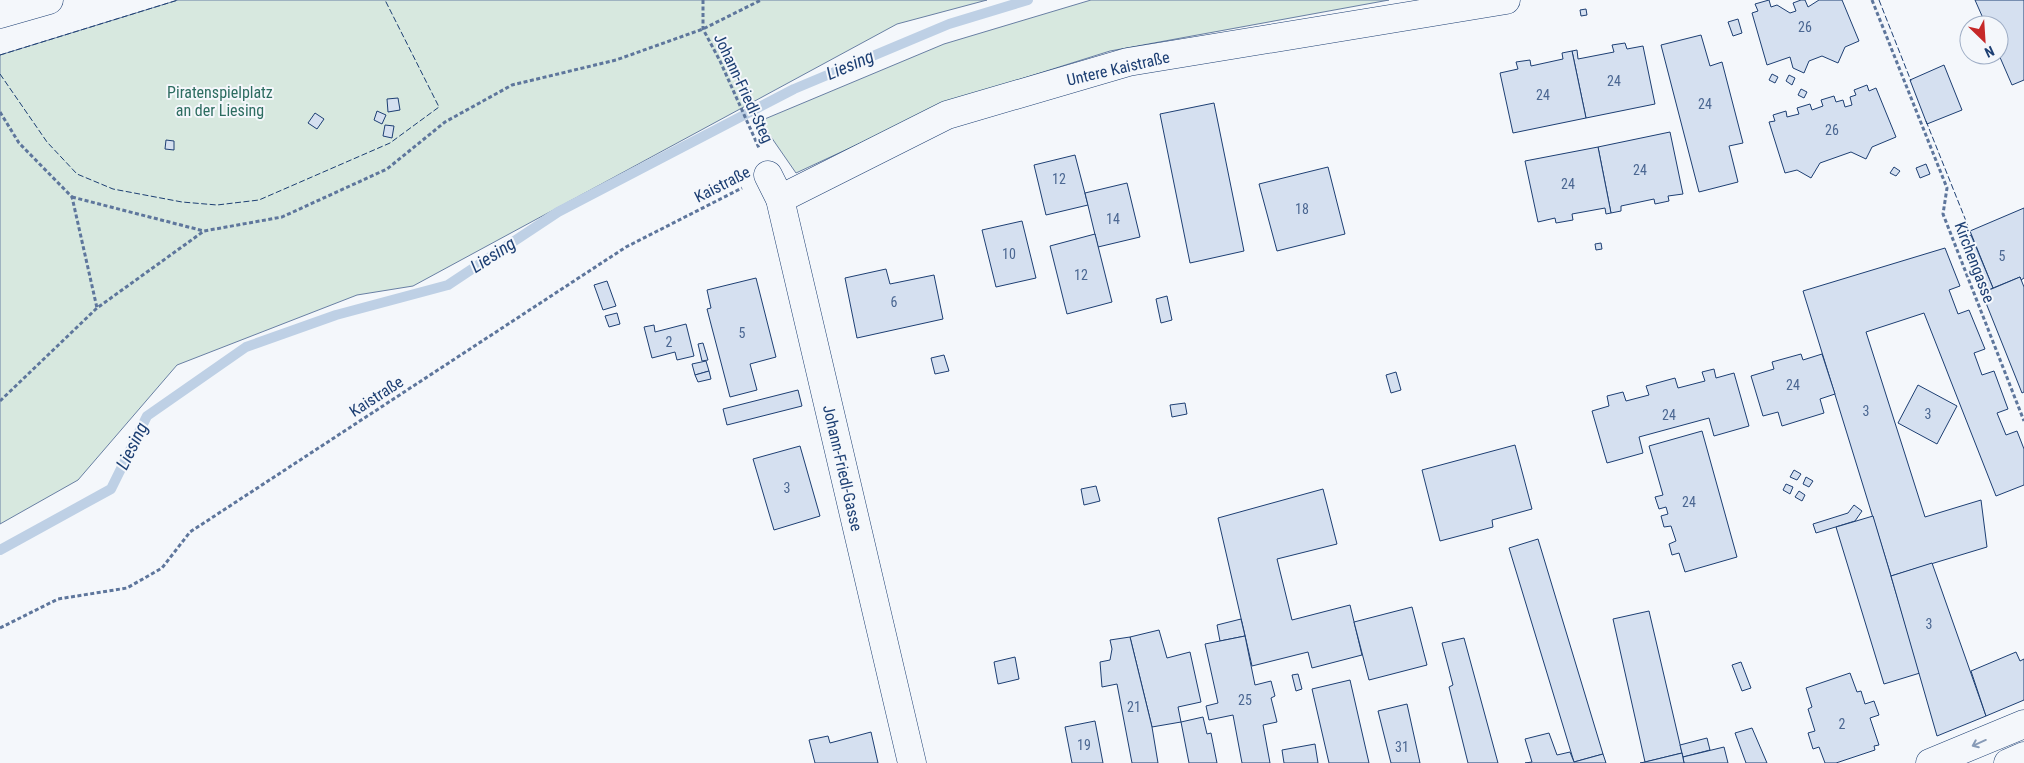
<svg xmlns="http://www.w3.org/2000/svg" width="2024" height="763" font-family="'Roboto Condensed',sans-serif">
<rect width="100%" height="100%" fill="#f4f7fb"/>
<g fill="#d7e8df" stroke="#687fa3">
<path d="M 178,0 L 987,0 L 897,24 L 413,286 L 357,295 L 177,365 L 78,480 L 0,524 L 0,55 Z"/>
<path d="M 1091,0 L 1389,0 L 1110,51 L 951,101 L 796,173 L 760,121 L 944,44 Z"/>
</g>
<g fill="none" stroke-linecap="round" stroke-linejoin="round">
<path stroke="#bed0e5" stroke-width="10" d="M 0,550 L 111,489 L 147,416 L 246,347 L 336,315 L 448,285 L 558,212 L 794,89 L 949,24 L 1028,0"/>
</g>
<g fill="#d5e0f0" stroke="#1d3f73">
<path d="M 1769,0 L 1771,7 L 1777,5 L 1790,13 L 1796,11 L 1793,3 L 1801,0 L 1805,0 L 1808,7 L 1819,0 L 1842,0 L 1859,41 L 1845,47 L 1838,63 L 1822,56 L 1809,61 L 1804,73 L 1793,68 L 1790,57 L 1767,65 L 1752,13 L 1758,11 L 1755,4 Z"/>
<path d="M 1975,0 L 2024,0 L 2024,80 L 2012,85 L 1999,55 L 1999,25 L 1986,25 Z"/>
<path d="M 1586,9 L 1587,15 L 1581,16 L 1580,10 Z"/>
<path d="M 1738,19 L 1742,33 L 1733,36 L 1728,22 Z"/>
<path d="M 1701,35 L 1710,66 L 1722,62 L 1743,143 L 1729,146 L 1738,182 L 1699,192 L 1661,45 Z"/>
<path d="M 1625,43 L 1627,49 L 1643,46 L 1655,104 L 1586,118 L 1572,51 L 1577,50 L 1578,59 L 1614,52 L 1612,45 Z"/>
<path d="M 1572,51 L 1586,118 L 1513,133 L 1500,73 L 1518,69 L 1516,62 L 1530,60 L 1531,66 L 1563,59 L 1562,53 Z"/>
<path d="M 1944,65 L 1962,110 L 1927,124 L 1910,80 Z"/>
<path d="M 1772,74 L 1778,77 L 1775,83 L 1769,80 Z"/>
<path d="M 1789,75 L 1795,78 L 1792,85 L 1786,81 Z"/>
<path d="M 1867,85 L 1869,91 L 1876,88 L 1896,137 L 1872,147 L 1866,159 L 1851,152 L 1820,163 L 1811,178 L 1797,170 L 1785,173 L 1769,122 L 1775,121 L 1773,115 L 1786,111 L 1787,117 L 1799,114 L 1797,108 L 1810,104 L 1812,110 L 1823,106 L 1821,100 L 1834,96 L 1836,102 L 1843,100 L 1845,107 L 1852,105 L 1850,97 L 1856,95 L 1854,90 Z"/>
<path d="M 1801,89 L 1807,92 L 1804,98 L 1798,95 Z"/>
<path d="M 398,98 L 400,110 L 388,112 L 387,99 Z"/>
<path d="M 1214,103 L 1244,251 L 1190,263 L 1160,114 Z"/>
<path d="M 377,111 L 386,115 L 382,124 L 374,120 Z"/>
<path d="M 315,113 L 324,119 L 317,129 L 308,123 Z"/>
<path d="M 385,125 L 394,126 L 392,138 L 383,136 Z"/>
<path d="M 1670,132 L 1683,194 L 1668,196 L 1669,201 L 1655,204 L 1654,199 L 1621,206 L 1621,211 L 1611,213 L 1598,147 Z"/>
<path d="M 166,140 L 174,141 L 174,150 L 165,149 Z"/>
<path d="M 1598,147 L 1611,213 L 1606,214 L 1605,208 L 1572,214 L 1573,220 L 1556,223 L 1555,218 L 1538,222 L 1525,161 Z"/>
<path d="M 1075,155 L 1088,205 L 1046,215 L 1034,165 Z"/>
<path d="M 1926,164 L 1930,174 L 1920,178 L 1916,168 Z"/>
<path d="M 1328,167 L 1345,234 L 1277,251 L 1259,184 Z"/>
<path d="M 1894,167 L 1900,171 L 1896,176 L 1890,173 Z"/>
<path d="M 1127,183 L 1140,237 L 1098,247 L 1085,193 Z"/>
<path d="M 2024,208 L 2024,278 L 2021,280 L 2020,277 L 1993,288 L 1970,231 Z"/>
<path d="M 1022,221 L 1036,278 L 996,287 L 982,230 Z"/>
<path d="M 1095,234 L 1112,302 L 1067,314 L 1050,246 Z"/>
<path d="M 1971,235 L 1993,288 L 1982,293 L 1960,240 Z"/>
<path d="M 1601,243 L 1602,249 L 1596,250 L 1595,244 Z"/>
<path d="M 1945,248 L 1960,286 L 1949,290 L 1958,314 L 1969,310 L 1985,349 L 1974,353 L 1982,375 L 1994,371 L 2008,409 L 1997,413 L 2006,435 L 2017,431 L 2024,449 L 2024,485 L 1996,496 L 1924,313 L 1866,332 L 1925,517 L 1981,500 L 1987,547 L 1891,576 L 1803,291 Z"/>
<path d="M 886,269 L 890,284 L 934,275 L 943,319 L 857,338 L 845,278 Z"/>
<path d="M 2020,277 L 2024,287 L 2024,392 L 2022,393 L 1982,293 Z"/>
<path d="M 756,278 L 776,357 L 750,364 L 757,390 L 730,397 L 707,309 L 711,308 L 707,290 Z"/>
<path d="M 607,281 L 616,306 L 603,310 L 594,285 Z"/>
<path d="M 1167,296 L 1172,320 L 1161,323 L 1156,299 Z"/>
<path d="M 617,313 L 620,324 L 609,327 L 605,316 Z"/>
<path d="M 686,324 L 694,356 L 677,360 L 675,352 L 652,358 L 644,327 L 654,325 L 655,332 Z"/>
<path d="M 703,343 L 708,360 L 702,361 L 698,344 Z"/>
<path d="M 1801,354 L 1803,360 L 1822,354 L 1835,394 L 1820,399 L 1824,413 L 1782,426 L 1778,412 L 1763,416 L 1751,376 L 1774,369 L 1772,362 Z"/>
<path d="M 944,355 L 949,371 L 935,374 L 931,358 Z"/>
<path d="M 706,361 L 709,371 L 695,375 L 692,364 Z"/>
<path d="M 1714,369 L 1716,378 L 1734,373 L 1749,426 L 1714,436 L 1709,418 L 1639,437 L 1643,453 L 1607,463 L 1592,411 L 1609,406 L 1607,396 L 1623,392 L 1626,401 L 1649,395 L 1646,386 L 1675,378 L 1678,388 L 1705,381 L 1702,372 Z"/>
<path d="M 709,371 L 711,379 L 698,382 L 695,375 Z"/>
<path d="M 1396,372 L 1401,390 L 1391,393 L 1386,375 Z"/>
<path d="M 1918,385 L 1957,406 L 1937,444 L 1898,423 Z"/>
<path d="M 798,390 L 802,406 L 727,425 L 723,409 Z"/>
<path d="M 1185,403 L 1187,414 L 1172,417 L 1170,405 Z"/>
<path d="M 1702,431 L 1737,557 L 1685,572 L 1679,553 L 1672,555 L 1669,544 L 1676,541 L 1671,526 L 1664,527 L 1661,516 L 1668,514 L 1666,507 L 1659,509 L 1655,497 L 1663,495 L 1649,446 Z"/>
<path d="M 1515,445 L 1532,509 L 1492,520 L 1493,527 L 1440,541 L 1422,470 Z"/>
<path d="M 800,446 L 820,516 L 774,530 L 753,459 Z"/>
<path d="M 1794,470 L 1801,474 L 1797,480 L 1790,477 Z"/>
<path d="M 1806,477 L 1813,481 L 1809,487 L 1803,484 Z"/>
<path d="M 1786,484 L 1793,487 L 1790,494 L 1783,490 Z"/>
<path d="M 1096,486 L 1100,501 L 1084,505 L 1081,489 Z"/>
<path d="M 1323,489 L 1337,544 L 1277,559 L 1292,620 L 1350,605 L 1362,655 L 1312,668 L 1308,652 L 1252,666 L 1218,518 Z"/>
<path d="M 1799,491 L 1805,495 L 1802,501 L 1795,497 Z"/>
<path d="M 1854,505 L 1862,511 L 1855,521 L 1816,533 L 1813,524 L 1848,513 Z"/>
<path d="M 1873,516 L 1920,673 L 1884,684 L 1836,527 Z"/>
<path d="M 1538,539 L 1603,754 L 1574,762 L 1509,548 Z"/>
<path d="M 1932,563 L 1986,716 L 1937,736 L 1891,576 Z"/>
<path d="M 1412,607 L 1427,665 L 1369,680 L 1354,622 Z"/>
<path d="M 1649,611 L 1682,753 L 1645,762 L 1613,619 Z"/>
<path d="M 1241,619 L 1245,636 L 1220,641 L 1217,625 Z"/>
<path d="M 1159,630 L 1167,658 L 1190,652 L 1201,702 L 1178,707 L 1181,722 L 1152,727 L 1130,637 Z"/>
<path d="M 1245,636 L 1255,685 L 1271,681 L 1275,696 L 1271,698 L 1277,722 L 1263,725 L 1270,763 L 1242,763 L 1233,715 L 1209,720 L 1206,706 L 1218,703 L 1205,644 Z"/>
<path d="M 1130,637 L 1152,727 L 1158,763 L 1132,763 L 1117,684 L 1102,687 L 1100,662 L 1110,660 L 1112,649 L 1110,640 Z"/>
<path d="M 1464,638 L 1498,763 L 1468,763 L 1449,687 L 1453,685 L 1442,643 Z"/>
<path d="M 2016,652 L 2020,661 L 2024,659 L 2024,700 L 1986,716 L 1971,671 Z"/>
<path d="M 1015,657 L 1019,679 L 998,684 L 994,662 Z"/>
<path d="M 1741,662 L 1751,688 L 1742,691 L 1732,665 Z"/>
<path d="M 1850,673 L 1857,692 L 1861,691 L 1865,704 L 1874,701 L 1879,715 L 1870,718 L 1879,745 L 1874,746 L 1875,750 L 1836,763 L 1825,763 L 1819,747 L 1813,749 L 1808,733 L 1815,731 L 1808,709 L 1812,707 L 1806,688 Z"/>
<path d="M 1298,674 L 1302,689 L 1296,691 L 1292,675 Z"/>
<path d="M 1350,680 L 1369,763 L 1329,763 L 1312,689 Z"/>
<path d="M 1407,704 L 1420,763 L 1391,763 L 1378,711 Z"/>
<path d="M 1203,717 L 1207,734 L 1211,733 L 1217,763 L 1189,763 L 1181,722 Z"/>
<path d="M 1095,721 L 1103,763 L 1072,763 L 1065,727 Z"/>
<path d="M 1752,728 L 1767,763 L 1746,763 L 1735,733 Z"/>
<path d="M 871,732 L 878,763 L 815,763 L 809,740 L 828,736 L 830,743 Z"/>
<path d="M 1549,733 L 1557,755 L 1570,752 L 1574,762 L 1603,754 L 1606,763 L 1525,763 L 1532,762 L 1525,739 Z"/>
<path d="M 1707,738 L 1710,750 L 1683,757 L 1680,745 Z"/>
<path d="M 1315,744 L 1318,763 L 1284,763 L 1282,750 Z"/>
<path d="M 1724,747 L 1728,763 L 1684,763 L 1683,757 Z"/>
<path d="M 1682,753 L 1684,763 L 1640,763 L 1645,762 Z"/>
</g>
<g fill="none" stroke-linecap="round" stroke-linejoin="round">
<g stroke="#1d3f73" stroke-width="29">
<g id="minor">
<path d="M 0,14 L 49,0"/>
<path d="M 768,175 L 780,199 L 912,763"/>
<path d="M 780,199 L 947,115 L 1128,62 L 1506,0"/>
</g>
</g>
<g stroke="#1d3f73" stroke-width="29">
<g id="major">
<path d="M 1930,763 L 2024,724"/>
<path d="M 2008,763 L 2024,756"/>
</g>
</g>
<g stroke="#5e769c" stroke-width="3" stroke-dasharray="4 2.5" stroke-linecap="butt">
<path d="M 703,0 L 703,29 L 720,61 L 759,148"/>
<path d="M 1872,0 L 1947,188 L 1943,214 L 2024,421"/>
<path d="M 0,112 L 19,143 L 72,197 L 97,308"/>
<path d="M 72,197 L 204,231"/>
<path d="M 0,401 L 97,308 L 204,231 L 282,217 L 387,169 L 445,122 L 512,85 L 616,60 L 703,29 L 761,0"/>
<path d="M 0,628 L 58,599 L 127,588 L 162,568 L 190,532 L 626,247 L 742,188"/>
</g>
<use href="#minor" stroke="#f4f7fb" stroke-width="28"/>
<use href="#major" stroke="#f4f7fb" stroke-width="28"/>
<g stroke="#1d3f73" stroke-width="1" stroke-dasharray="6 2.5" stroke-linecap="butt">
<path d="M 1879,0 L 1911,81"/>
<path d="M 0,55 L 178,0"/>
<path d="M 0,74 L 47,142 L 77,174 L 113,189 L 182,202 L 217,205 L 259,200 L 390,143 L 439,107 L 385,0"/>
<path d="M 1926,121 L 1970,231"/>
</g>
</g>
<defs><path id="oneway-shaft" d="M-6 0H5M1.5-3L5.5 0L1.5 3" fill="none" stroke-width="1.6" stroke-linecap="round" stroke-linejoin="round" transform="scale(1.25)"/></defs>
<use stroke="#889bb7" href="#oneway-shaft" transform="translate(1979 743) rotate(156)"/>
<g text-anchor="middle" stroke-width="4" stroke-linejoin="round" paint-order="stroke">
<g font-size="14" fill="#4b6792">
<text x="1805" y="32">26</text>
<text x="1614" y="86">24</text>
<text x="1543" y="100">24</text>
<text x="1705" y="109">24</text>
<text x="1832" y="135">26</text>
<text x="1640" y="175">24</text>
<text x="1059" y="184">12</text>
<text x="1568" y="189">24</text>
<text x="1302" y="214">18</text>
<text x="1113" y="224">14</text>
<text x="1009" y="259">10</text>
<text x="2002" y="261">5</text>
<text x="1081" y="280">12</text>
<text x="894" y="307">6</text>
<text x="742" y="338">5</text>
<text x="669" y="347">2</text>
<text x="1793" y="390">24</text>
<text x="1866" y="416">3</text>
<text x="1928" y="419">3</text>
<text x="1669" y="420">24</text>
<text x="787" y="493">3</text>
<text x="1689" y="507">24</text>
<text x="1929" y="629">3</text>
<text x="1245" y="705">25</text>
<text x="1134" y="712">21</text>
<text x="1842" y="729">2</text>
<text x="1084" y="750">19</text>
<text x="1402" y="752">31</text>
</g>
<g font-size="16" fill="#1d3f73" stroke="#f4f7fb">
<text transform="translate(1118 68) rotate(-13)" y="6">Untere Kaistraße</text>
<text transform="translate(744 88) rotate(65)" y="6">Johann-Friedl-Steg</text>
<text transform="translate(722 184) rotate(-27)" y="6">Kaistraße</text>
<text transform="translate(1975 262) rotate(69)" y="6">Kirchengasse</text>
<text transform="translate(376 396) rotate(-33)" y="6">Kaistraße</text>
<text transform="translate(843 468) rotate(77)" y="6">Johann-Friedl-Gasse</text>
</g>
<g font-size="16" fill="#2c6c60" stroke="#f4f7fb">
<text x="220" y="98">Piratenspielplatz<tspan x="220" dy="18">an der Liesing</tspan></text>
</g>
<g font-size="18" font-style="italic" fill="#1d3f73" stroke="#f4f7fb">
<text transform="translate(850 65) rotate(-23)" y="6">Liesing</text>
<text transform="translate(493 255) rotate(-33)" y="6">Liesing</text>
<text transform="translate(132 446) rotate(-64)" y="6">Liesing</text>
</g>
</g>
<g transform="translate(1984 40) rotate(155)"><circle r="24" fill="#f4f7fb" stroke="#9eadc5"/>
<path d="M0-4L9 19L0 12L-9 19Z" fill="#c62828"/>
<text y="-8" font-size="14" font-weight="bold" text-anchor="middle" fill="#1d3f73">N</text>
</g>
</svg>
